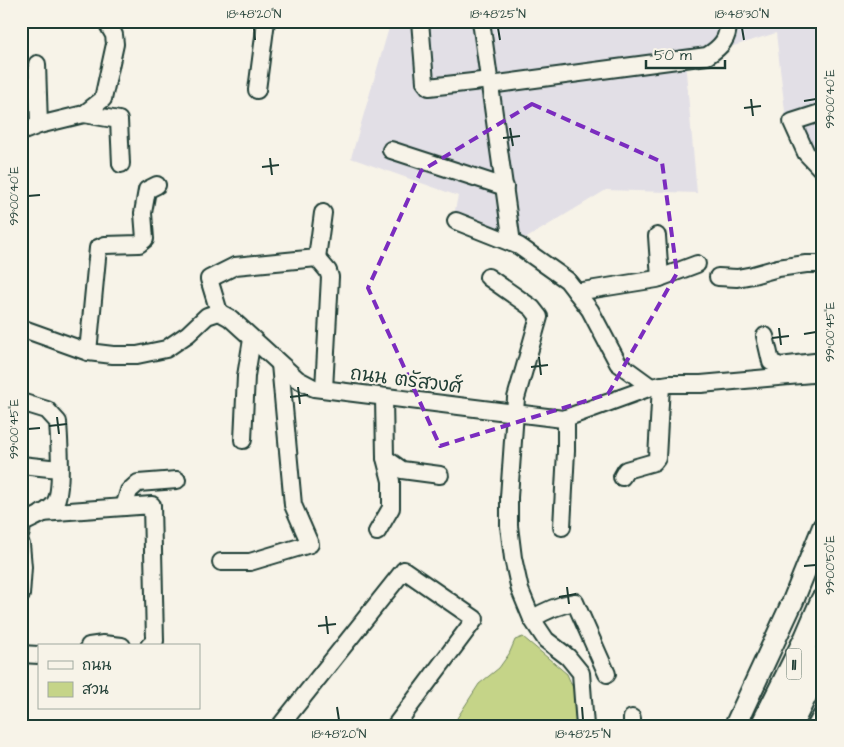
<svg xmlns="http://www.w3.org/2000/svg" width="844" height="747" font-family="'Architects Daughter','Playpen Sans Thai',sans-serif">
<rect width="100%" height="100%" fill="#f7f3e8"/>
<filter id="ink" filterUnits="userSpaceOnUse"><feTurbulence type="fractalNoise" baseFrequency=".02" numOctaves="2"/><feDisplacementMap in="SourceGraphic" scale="10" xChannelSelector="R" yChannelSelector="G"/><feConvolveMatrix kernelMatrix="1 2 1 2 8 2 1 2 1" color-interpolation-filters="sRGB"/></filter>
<g filter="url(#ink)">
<path fill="#e2dfe6" d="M 391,21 L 823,21 L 823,173 L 787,129 L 776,33 L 685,61 L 697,193 L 606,190 L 520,242 L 451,229 L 458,196 L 351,158 Z"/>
<path fill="#c5d488" stroke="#72885e" d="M 523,637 L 567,674 L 576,695 L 580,726 L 452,726 L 479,684 L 499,668 L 509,654 L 515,640 Z"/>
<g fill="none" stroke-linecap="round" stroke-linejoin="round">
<g stroke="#1f3d34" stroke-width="20">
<g id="minor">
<path d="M 420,21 L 425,82 L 429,87 L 490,80"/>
<path d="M 481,21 L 512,243"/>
<path d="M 37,64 L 39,125"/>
<path d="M 490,85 L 707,56 C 721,47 729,39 728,21"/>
<path d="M 257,90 L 266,21"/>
<path d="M 823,112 L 792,122 L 806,153 L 823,171"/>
<path d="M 84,114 L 119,120 L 121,164"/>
<path d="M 21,132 L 39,125 L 84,114 L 103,99 L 115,44 L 114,35 L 106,21"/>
<path d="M 391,150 L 505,187"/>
<path d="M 456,221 L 519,246 L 567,280 L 590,310 L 618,363 L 651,387"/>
<path d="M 657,236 L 660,278"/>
<path d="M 317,258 L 328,271 L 330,277 L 324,389"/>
<path d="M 488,277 L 532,308 L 539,317 L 516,398 L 509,497 L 509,526 L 513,558 L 520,590 L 532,619 L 546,640 L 568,657 L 581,673 L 585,726"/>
<path d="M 718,277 L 737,278 L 753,275 L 778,268 L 806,264 L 823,264"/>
<path d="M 576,292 L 657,279 L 697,264"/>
<path d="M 219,312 L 209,279 L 235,266 L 317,258 L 323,213"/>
<path d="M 21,328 L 88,352 L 113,355 L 137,355 L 166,349 L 188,334 L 207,316 L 219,312 L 230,318 L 297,379 L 314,388 L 563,419 L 651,387 L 669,384 L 701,384 L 823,373"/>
<path d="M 765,336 L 771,362 L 780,366 L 823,361"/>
<path d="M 88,352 L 98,248 L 105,245 L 139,244 L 145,239 L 143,213 L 147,190 L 157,185"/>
<path d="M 21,402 L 47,410 L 58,422 C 59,438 63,491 55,503 C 48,513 32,518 22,524 L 21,533"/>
<path d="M 243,440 L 246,376 L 252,339"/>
<path d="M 385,458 L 402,470 L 440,475"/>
<path d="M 21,465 L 59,469"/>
<path d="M 622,477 L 626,470 L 654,462 L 657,458 L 661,385"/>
<path d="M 124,507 L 129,491 L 138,483 L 177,480"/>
<path d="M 42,513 L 152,505 L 155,641 L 149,646"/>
<path d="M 562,527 L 566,451 L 566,418"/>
<path d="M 377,532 L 391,508 L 391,481 L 385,458 L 384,397"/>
<path d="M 21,544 L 23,567 L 21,595"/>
<path d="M 221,562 L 250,562 L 310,544 L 293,505 L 280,364"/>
<path d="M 532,619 C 546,610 558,605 575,602 L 607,674"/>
<path d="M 89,646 L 103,644 L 122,646"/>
<path d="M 21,654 L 39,655"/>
<path d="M 632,718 L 632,726"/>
<path d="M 280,726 L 404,570 L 475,619 L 395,726"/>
</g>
</g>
<g stroke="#1f3d34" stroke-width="24">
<g id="major">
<path d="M 735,726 L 793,601 L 823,527"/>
<path d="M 818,726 L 823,717"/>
</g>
</g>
<g stroke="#1f3d34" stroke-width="28">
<g id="highway">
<path d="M 763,726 L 807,638 L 823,601"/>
<path d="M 789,726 L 823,657"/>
</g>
</g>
<use href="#minor" stroke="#f7f3e8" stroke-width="16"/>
<use href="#major" stroke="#f7f3e8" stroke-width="20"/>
<use href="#highway" stroke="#f7f3e8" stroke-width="24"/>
</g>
</g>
<path fill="none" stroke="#7b2cbf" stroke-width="4" stroke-dasharray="10 6" stroke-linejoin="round" d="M 532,104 L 662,162 L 677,273 L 608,394 L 440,446 L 368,288 L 421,171 Z"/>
<path fill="none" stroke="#1f3d34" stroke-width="2" d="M 254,28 L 255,40M 498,28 L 500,40M 742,28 L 744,40M 751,99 L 753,116M 804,101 L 816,99M 744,108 L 761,106M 510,128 L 513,146M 503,138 L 520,136M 270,158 L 272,175M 262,167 L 279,165M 28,196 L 40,195M 779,328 L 781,345M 804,334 L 816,332M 772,338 L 789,336M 539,357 L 541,375M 531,367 L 548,365M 298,387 L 300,404M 290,397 L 308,395M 57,417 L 59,434M 49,426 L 67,424M 28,429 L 40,428M 804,566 L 816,565M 567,587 L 569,604M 559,597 L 576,594M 326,616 L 328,634M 318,626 L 336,624M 337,707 L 339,720M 582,707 L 583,720"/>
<g text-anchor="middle" stroke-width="4" stroke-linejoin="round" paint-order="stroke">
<rect fill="#f7f3e8" stroke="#60746a" stroke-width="1" x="786.5" y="648.5" width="15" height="31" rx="4"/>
<g font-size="18" font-weight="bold" fill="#1f3d34">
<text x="794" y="670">11</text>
</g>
<g font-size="19" fill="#1f3d34" stroke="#f7f3e8">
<text transform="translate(406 379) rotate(7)" y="7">ถนน ตรัสวงศ์</text>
</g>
</g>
<rect width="844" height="747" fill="none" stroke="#f7f3e8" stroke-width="55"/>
<rect x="38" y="644" width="162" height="65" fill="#f7f3e8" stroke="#a1aaa0"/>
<rect x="48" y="661" width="25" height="8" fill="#f7f3e8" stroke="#a1aaa0"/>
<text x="82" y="670" font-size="15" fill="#1f3d34">ถนน</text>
<rect x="48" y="682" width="25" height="15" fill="#c5d488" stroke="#a1aaa0"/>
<text x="82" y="694" font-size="15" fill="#1f3d34">สวน</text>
<path d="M646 60v8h79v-8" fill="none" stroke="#1f3d34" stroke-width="2.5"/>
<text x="654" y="60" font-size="15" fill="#1f3d34" stroke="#f7f3e8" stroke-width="4" paint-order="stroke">50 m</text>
<rect x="28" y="28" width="788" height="692" fill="none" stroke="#1f3d34" stroke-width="2"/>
<g font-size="12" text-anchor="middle" fill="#1f3d34">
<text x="254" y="18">18°48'20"N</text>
<text x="498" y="18">18°48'25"N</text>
<text x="742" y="18">18°48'30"N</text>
<text transform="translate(830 99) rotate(-90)" y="4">99°00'40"E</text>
<text transform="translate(14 196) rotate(-90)" y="4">99°00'40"E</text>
<text transform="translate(830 332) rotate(-90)" y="4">99°00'45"E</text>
<text transform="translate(14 429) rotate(-90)" y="4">99°00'45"E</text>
<text transform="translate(830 565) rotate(-90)" y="4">99°00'50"E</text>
<text x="339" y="738">18°48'20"N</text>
<text x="583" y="738">18°48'25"N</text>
</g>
</svg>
